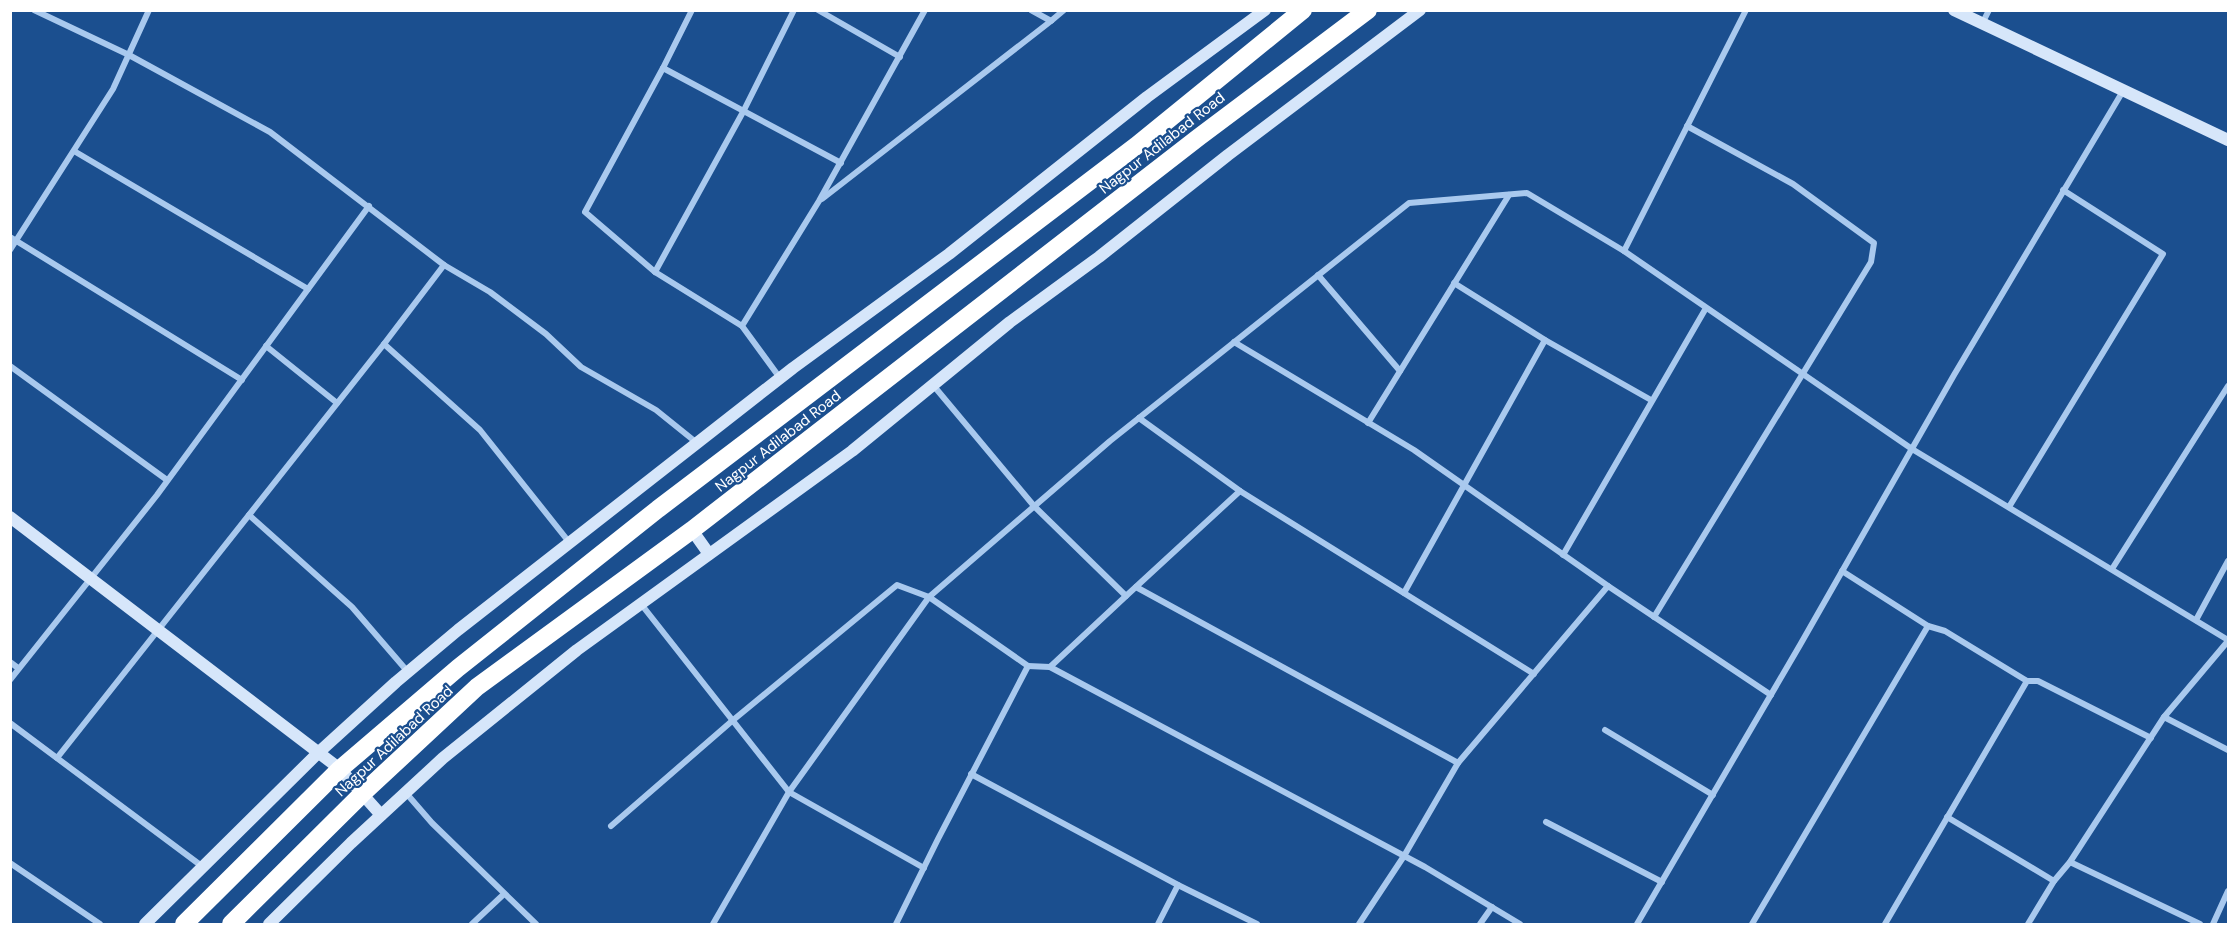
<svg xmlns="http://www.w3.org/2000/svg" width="2239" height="935" font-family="'DM Sans',sans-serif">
<rect width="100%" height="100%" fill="#1b4f8f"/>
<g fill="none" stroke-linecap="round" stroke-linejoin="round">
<g stroke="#a9c9ee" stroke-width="6">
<path d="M 34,10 L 129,55 L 270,132 L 444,265 L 490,292 L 546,334 L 581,367 L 656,410 L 697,443"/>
<path d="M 692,10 L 663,68 L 841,163"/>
<path d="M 818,10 L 900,57"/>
<path d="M 1031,10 L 1051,21 L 1064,10"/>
<path d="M 1982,24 L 1989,10"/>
<path d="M 663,68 L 585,212 L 655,272 L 742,326"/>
<path d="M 74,151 L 308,289"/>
<path d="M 822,199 L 1051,21"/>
<path d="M 10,237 L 242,380"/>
<path d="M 10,250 L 113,89 L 149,10"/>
<path d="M 1624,251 L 1912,449 L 2228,640"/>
<path d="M 655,272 L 743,112 L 794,10"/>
<path d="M 1318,275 L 1400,371"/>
<path d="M 1454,283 L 1545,340 L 1651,400"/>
<path d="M 1234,342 L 1414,450 L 1608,586"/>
<path d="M 384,344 L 480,430 L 569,542"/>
<path d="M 266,346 L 337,403"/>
<path d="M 10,366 L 167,480"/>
<path d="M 780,378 L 742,326 L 819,201 L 925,10"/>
<path d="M 933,385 L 1034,506 L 1126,596 L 1050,667 L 1028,666"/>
<path d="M 1368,423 L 1509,195"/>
<path d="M 1240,491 L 1534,674"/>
<path d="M 2009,507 L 2163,254 L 2063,190"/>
<path d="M 249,515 L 352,607 L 408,672"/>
<path d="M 1563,555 L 1706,308"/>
<path d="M 2112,569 L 2228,386"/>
<path d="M 1842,571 L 1928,626 L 1945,631 L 2027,681 L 2038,681 L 2151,738"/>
<path d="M 1136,587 L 1458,763 L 1404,856 L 1359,924"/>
<path d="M 1404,593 L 1545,340"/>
<path d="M 1126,596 L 1240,491 L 1139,418"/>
<path d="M 641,604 L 789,792 L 924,868"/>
<path d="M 1654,617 L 1871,262 L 1874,243 L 1793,184 L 1687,126"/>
<path d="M 2196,620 L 2228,561"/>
<path d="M 10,662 L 18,668"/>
<path d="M 1050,667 L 1425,867 L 1520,924"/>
<path d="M 10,680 L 157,495 L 369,206"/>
<path d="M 2164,717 L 2228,750"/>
<path d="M 10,723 L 203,867"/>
<path d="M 1605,730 L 1713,795"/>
<path d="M 57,758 L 384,344 L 444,265"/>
<path d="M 1458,763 L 1608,586 L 1771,695"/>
<path d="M 971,774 L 1178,885 L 1257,924"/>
<path d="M 406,793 L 432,823 L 536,924"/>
<path d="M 1947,817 L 2054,881"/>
<path d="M 1546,822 L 1662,882"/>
<path d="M 611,826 L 732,721 L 897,585 L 929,597 L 789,792 L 713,924"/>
<path d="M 2070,862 L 2200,924"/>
<path d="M 10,863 L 100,924"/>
<path d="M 472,924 L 504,894"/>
<path d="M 896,924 L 938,839 L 1028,666 L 929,597 L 1110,441 L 1409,203 L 1527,193 L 1624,251 L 1746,10"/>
<path d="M 1158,924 L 1178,885"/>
<path d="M 1480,924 L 1492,907"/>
<path d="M 1637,924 L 1800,645 L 1954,375 L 2123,91"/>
<path d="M 1752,924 L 1928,626"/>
<path d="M 1885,924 L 2027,681"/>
<path d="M 2028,924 L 2054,881 L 2070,862 L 2164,717 L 2228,641"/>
<path d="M 2213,924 L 2228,891"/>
</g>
<g stroke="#d6e6fa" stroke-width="12">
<path d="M 1954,10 L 2228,140"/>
<path d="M 10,517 L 340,769 L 381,815"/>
<path d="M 692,530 L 709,554"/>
<path d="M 145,924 L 318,753 L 396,682 L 458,630 L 793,368 L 949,254 L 1147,97 L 1265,10"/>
<path d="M 269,924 L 351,843 L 443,758 L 577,650 L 852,451 L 1010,322 L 1099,257 L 1228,155 L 1420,10"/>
</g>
<g stroke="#fff" stroke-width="18">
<path d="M 184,924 L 340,769 L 458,668 L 658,509 L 1136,146 L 1303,10"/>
<path d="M 231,924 L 362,794 L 477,687 L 692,530 L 1199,137 L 1368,10"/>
</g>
</g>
<g text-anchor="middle" stroke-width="4.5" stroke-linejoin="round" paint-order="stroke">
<g font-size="15" fill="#fff" stroke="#1b4f8f">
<text transform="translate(1162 143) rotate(-38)" y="5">Nagpur Adilabad Road</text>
<text transform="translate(778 441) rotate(-38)" y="5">Nagpur Adilabad Road</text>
<text transform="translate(394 741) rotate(-43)" y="5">Nagpur Adilabad Road</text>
</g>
</g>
<rect width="2239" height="935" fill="none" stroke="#ffffff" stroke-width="24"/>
</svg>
